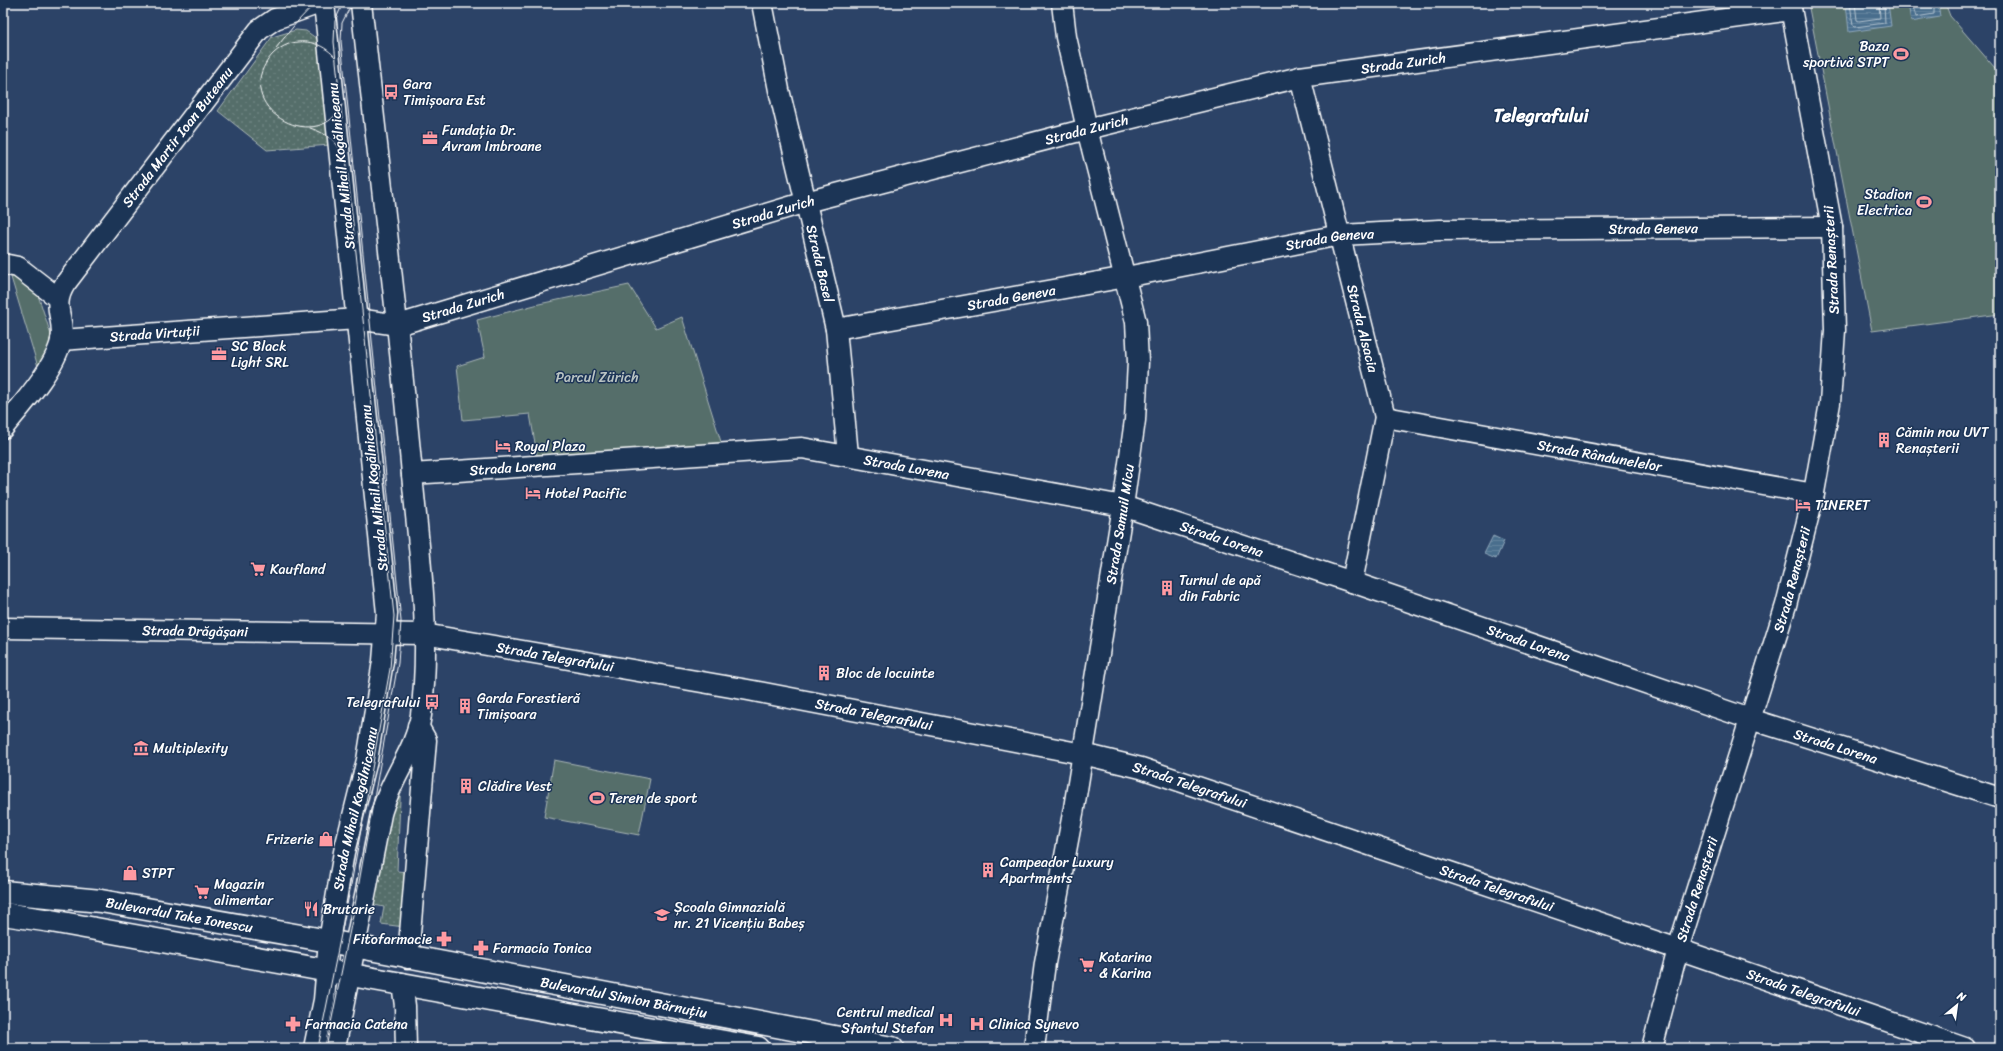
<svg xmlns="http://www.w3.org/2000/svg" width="2003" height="1051" font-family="Sriracha,sans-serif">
<defs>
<pattern id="grass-dots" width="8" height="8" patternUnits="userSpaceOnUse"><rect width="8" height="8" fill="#546e6b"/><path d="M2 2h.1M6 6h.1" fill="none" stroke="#6e8481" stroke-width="1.8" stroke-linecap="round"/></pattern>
<pattern id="water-rules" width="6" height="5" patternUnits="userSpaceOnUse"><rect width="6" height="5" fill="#486e8d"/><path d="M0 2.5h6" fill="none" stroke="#63849e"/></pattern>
</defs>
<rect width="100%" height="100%" fill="#2c4367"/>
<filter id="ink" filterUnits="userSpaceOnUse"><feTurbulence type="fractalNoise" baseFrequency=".025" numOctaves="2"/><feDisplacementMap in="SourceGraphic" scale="8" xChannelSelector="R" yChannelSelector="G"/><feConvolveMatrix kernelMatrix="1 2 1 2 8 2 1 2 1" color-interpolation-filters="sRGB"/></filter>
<g filter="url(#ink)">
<g fill="url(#grass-dots)" stroke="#aab6b5">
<path d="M 296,30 L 306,31 L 320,41 L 330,145 L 267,150 L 218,111 L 272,37 Z"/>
<path d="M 401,776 L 397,871 L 407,872 L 404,927 L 381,924 L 384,907 L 374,905 L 378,887 L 371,885 Z"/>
</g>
<g fill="#546e6b" stroke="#aab6b5">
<path d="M 1808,3 L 1945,3 L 1950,16 L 1995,68 L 2000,67 L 2000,314 L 1872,331 Z"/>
<path d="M 10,274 L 36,289 L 53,341 L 39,370 Z"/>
<path d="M 629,285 L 656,328 L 682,317 L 722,445 L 590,455 L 537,455 L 530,414 L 463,420 L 457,366 L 485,357 L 477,320 L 539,304 Z"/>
<path d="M 554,760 L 650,779 L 639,835 L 544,817 Z"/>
</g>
<g fill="url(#water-rules)" stroke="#91a8bb">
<path d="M 1846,3 L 1888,3 L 1891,26 L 1849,32 Z"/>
<path d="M 1908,3 L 1938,3 L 1940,17 L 1911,22 Z"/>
<path d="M 1493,536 L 1504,541 L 1496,559 L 1484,554 Z"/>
</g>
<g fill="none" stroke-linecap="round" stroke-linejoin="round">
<g stroke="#b6c5d1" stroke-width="1">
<path d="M 1850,3 L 1853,25 L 1855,27 L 1885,23 L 1884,3"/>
<path d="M 1855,3 L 1857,20 L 1859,21 L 1880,18 L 1879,3"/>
<path d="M 1912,3 L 1916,17 L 1934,14 L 1934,3"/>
</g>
<g stroke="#fff" stroke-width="23">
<g id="minor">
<path id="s1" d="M 762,3 L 779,90 L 836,329 L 848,455"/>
<path id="s2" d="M 1300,77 L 1385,417 L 1352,582"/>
<path d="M 3,264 L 18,267 L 58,298"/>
<path id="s3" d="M 836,329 L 1126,277 L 1340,235 L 1440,230 L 1832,227"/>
<path id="s4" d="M 61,340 L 357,319 L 398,325 L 806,202 L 1087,129 L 1300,77 L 1791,10"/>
<path id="s5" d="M 1385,417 L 1814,494"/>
<path id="s6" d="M 3,428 C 21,406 55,368 61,341 C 66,318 50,308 65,284 L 259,30 L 275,19 L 320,3"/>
<path id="s7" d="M 412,474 L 802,448 L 1123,506 L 1352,582 L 1750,719 L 2000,798"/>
<path id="s8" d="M 3,628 L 424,634 L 748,690 L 1083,754 L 1141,768 L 1678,949 L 1965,1048"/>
<path d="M 408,958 L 426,740 L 418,726"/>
<path d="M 402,983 L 405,1006 L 406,1048"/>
<path id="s9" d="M 314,1048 L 324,1000 L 329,941 L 344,852 L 367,760 L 383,661 L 387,613 L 324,3"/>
<path d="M 335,1048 L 381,814 C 390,779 416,750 421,715 C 432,632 418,546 411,463 C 397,310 378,156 361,3"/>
<path id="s10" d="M 1034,1048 L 1045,963 L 1074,808 L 1123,506 L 1135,420 L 1138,362 L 1136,322 L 1087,129 L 1066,37 L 1062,3"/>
<path id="s11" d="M 1652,1048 L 1678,949 L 1786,605 L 1813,498 L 1830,403 L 1835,330 L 1832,227 L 1790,3"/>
</g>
</g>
<g stroke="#fff" stroke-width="25">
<g id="major">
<path id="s12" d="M 3,892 L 101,901 L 312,938 L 892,1048"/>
<path d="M 3,914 L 51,921 L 758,1048"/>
</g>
</g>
<use href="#minor" stroke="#1d3557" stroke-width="20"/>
<use href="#major" stroke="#1d3557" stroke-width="22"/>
<g stroke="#fff" stroke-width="1">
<path d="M 276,48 L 297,22 L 315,3"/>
<path d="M 336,58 C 325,45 309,39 292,43 C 281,46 272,53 266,63 C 236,111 319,155 342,105"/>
<path d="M 310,128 C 326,133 338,142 344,156"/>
<path d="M 318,1048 L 351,885 L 390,669 L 394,616 L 334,42 L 335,21 L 343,3"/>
<path d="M 326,1048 L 355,905 L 398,663 L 401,621 L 341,41 L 342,23 L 352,3"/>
</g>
</g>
</g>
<defs>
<g id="stadium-bare" transform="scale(1.2)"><path d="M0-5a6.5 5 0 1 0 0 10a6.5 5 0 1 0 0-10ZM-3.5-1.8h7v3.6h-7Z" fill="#ff9aa2" stroke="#1d3557" stroke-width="2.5" paint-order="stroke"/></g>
<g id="bus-bare" transform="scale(1.2)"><path d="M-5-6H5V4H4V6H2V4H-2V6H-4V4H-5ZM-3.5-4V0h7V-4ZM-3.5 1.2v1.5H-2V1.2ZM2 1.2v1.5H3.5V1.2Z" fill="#ff9aa2" stroke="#1d3557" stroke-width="2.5" paint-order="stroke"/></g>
<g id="office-bare" transform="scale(1.2)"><path d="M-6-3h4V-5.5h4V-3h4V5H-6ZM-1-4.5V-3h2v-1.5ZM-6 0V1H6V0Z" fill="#ff9aa2" stroke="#1d3557" stroke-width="2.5" paint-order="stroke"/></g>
<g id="building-bare" transform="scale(1.2)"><path d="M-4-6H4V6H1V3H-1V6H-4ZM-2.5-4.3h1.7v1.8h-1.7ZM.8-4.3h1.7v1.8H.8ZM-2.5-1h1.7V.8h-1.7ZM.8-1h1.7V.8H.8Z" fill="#ff9aa2" stroke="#1d3557" stroke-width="2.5" paint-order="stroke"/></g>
<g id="hotel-bare" transform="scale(1.2)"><path d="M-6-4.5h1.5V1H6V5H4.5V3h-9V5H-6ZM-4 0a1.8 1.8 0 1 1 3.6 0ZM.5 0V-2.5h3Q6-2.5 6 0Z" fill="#ff9aa2" stroke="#1d3557" stroke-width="2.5" paint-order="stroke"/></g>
<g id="supermarket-bare" transform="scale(1.2)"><path d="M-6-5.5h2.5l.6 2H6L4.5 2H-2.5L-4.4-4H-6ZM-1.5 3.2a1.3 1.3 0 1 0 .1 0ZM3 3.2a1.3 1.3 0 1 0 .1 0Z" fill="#ff9aa2" stroke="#1d3557" stroke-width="2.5" paint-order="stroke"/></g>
<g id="museum-bare" transform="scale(1.2)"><path d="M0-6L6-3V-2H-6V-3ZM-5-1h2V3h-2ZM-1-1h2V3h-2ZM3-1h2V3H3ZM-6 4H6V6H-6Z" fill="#ff9aa2" stroke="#1d3557" stroke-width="2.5" paint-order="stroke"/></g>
<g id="shop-bare" transform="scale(1.2)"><path d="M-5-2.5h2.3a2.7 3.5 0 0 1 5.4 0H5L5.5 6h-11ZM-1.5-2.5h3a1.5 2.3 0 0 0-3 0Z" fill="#ff9aa2" stroke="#1d3557" stroke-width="2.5" paint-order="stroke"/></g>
<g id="restaurant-bare" transform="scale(1.2)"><path d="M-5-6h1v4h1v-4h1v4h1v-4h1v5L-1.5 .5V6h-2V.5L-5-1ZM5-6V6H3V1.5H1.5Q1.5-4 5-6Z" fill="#ff9aa2" stroke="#1d3557" stroke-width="2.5" paint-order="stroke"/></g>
<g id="school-bare" transform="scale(1.2)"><path d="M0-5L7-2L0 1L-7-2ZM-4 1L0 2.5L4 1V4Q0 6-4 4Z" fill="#ff9aa2" stroke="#1d3557" stroke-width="2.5" paint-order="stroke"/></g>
<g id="pharmacy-bare" transform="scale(1.2)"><path d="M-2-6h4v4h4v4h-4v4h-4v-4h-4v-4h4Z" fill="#ff9aa2" stroke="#1d3557" stroke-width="2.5" paint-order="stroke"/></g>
<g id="hospital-bare" transform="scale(1.2)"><path d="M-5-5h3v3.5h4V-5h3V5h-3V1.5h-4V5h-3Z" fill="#ff9aa2" stroke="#1d3557" stroke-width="2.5" paint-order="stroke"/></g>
</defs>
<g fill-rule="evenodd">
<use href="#stadium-bare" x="1901" y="54"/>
<use href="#bus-bare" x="391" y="92"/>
<use href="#office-bare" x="430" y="138"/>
<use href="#stadium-bare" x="1924" y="202"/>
<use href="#office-bare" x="219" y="354"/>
<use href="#building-bare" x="1884" y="440"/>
<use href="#hotel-bare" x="503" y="446"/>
<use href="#hotel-bare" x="533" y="493"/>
<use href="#hotel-bare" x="1803" y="505"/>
<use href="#supermarket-bare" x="258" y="569"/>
<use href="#building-bare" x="1167" y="588"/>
<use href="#building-bare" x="824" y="673"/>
<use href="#bus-bare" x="432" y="702"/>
<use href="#building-bare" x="465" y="706"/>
<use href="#museum-bare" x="141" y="748"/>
<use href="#building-bare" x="466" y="786"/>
<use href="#stadium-bare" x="597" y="798"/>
<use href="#shop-bare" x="326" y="839"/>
<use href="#building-bare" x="988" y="870"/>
<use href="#shop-bare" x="130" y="873"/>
<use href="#supermarket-bare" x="202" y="892"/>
<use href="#restaurant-bare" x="311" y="909"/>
<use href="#school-bare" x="662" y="915"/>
<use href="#pharmacy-bare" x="444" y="939"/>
<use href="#pharmacy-bare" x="481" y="948"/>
<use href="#supermarket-bare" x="1087" y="965"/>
<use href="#hospital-bare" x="946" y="1020"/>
<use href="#pharmacy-bare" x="293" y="1024"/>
<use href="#hospital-bare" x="977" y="1024"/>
</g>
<g text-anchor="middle" stroke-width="3" stroke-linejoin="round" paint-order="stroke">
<g font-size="14" fill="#fff" stroke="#1d3557" text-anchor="start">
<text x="1889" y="51" text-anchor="end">Baza<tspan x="1889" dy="16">sportivă STPT</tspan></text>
<text x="403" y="89">Gara<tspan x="403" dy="16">Timișoara Est</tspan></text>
<text x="442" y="135">Fundația Dr.<tspan x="442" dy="16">Avram Imbroane</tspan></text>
<text x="1912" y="199" text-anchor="end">Stadion<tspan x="1912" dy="16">Electrica</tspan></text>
<text x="231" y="351">SC Black<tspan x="231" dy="16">Light SRL</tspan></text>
<text x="1896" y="437">Cămin nou UVT<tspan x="1896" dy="16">Renașterii</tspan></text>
<text x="515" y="451">Royal Plaza</text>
<text x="545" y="498">Hotel Pacific</text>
<text x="1815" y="510">TINERET</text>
<text x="270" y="574">Kaufland</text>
<text x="1179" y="585">Turnul de apă<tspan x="1179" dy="16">din Fabric</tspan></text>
<text x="836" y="678">Bloc de locuinte</text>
<text x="477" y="703">Garda Forestieră<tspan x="477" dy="16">Timișoara</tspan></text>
<text x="420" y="707" text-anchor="end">Telegrafului</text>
<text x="153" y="753">Multiplexity</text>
<text x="478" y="791">Clădire Vest</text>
<text x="609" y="803">Teren de sport</text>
<text x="314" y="844" text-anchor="end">Frizerie</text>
<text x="1000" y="867">Campeador Luxury<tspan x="1000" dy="16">Apartments</tspan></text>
<text x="142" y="878">STPT</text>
<text x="214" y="889">Magazin<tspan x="214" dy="16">alimentar</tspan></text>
<text x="674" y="912">Școala Gimnazială<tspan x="674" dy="16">nr. 21 Vicențiu Babeș</tspan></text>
<text x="323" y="914">Brutarie</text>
<text x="432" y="944" text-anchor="end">Fitofarmacie</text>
<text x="493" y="953">Farmacia Tonica</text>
<text x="1099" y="962">Katarina<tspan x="1099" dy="16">&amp; Karina</tspan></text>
<text x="934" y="1017" text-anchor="end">Centrul medical<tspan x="934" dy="16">Sfantul Stefan</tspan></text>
<text x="305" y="1029">Farmacia Catena</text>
<text x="989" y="1029">Clinica Synevo</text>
</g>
<g font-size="14" fill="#fff" stroke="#1d3557">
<text dy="5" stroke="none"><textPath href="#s4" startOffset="1378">Strada Zurich</textPath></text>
<text dy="5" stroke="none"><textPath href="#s4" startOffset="1054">Strada Zurich</textPath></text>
<text dy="5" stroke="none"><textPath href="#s6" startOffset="349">Strada Martir Ioan Buteanu</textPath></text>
<text transform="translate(341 166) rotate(-96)" y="5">Strada Mihail Kogălniceanu</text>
<text dy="5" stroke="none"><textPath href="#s4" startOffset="730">Strada Zurich</textPath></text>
<text dy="5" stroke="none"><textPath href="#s3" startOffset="826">Strada Geneva</textPath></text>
<text dy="5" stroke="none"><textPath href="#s3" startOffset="502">Strada Geneva</textPath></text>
<text transform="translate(1831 260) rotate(-93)" y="5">Strada Renașterii</text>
<text dy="5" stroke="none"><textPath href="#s1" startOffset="267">Strada Basel</textPath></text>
<text dy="5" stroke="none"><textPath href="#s3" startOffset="178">Strada Geneva</textPath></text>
<text dy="5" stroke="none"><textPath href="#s4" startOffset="406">Strada Zurich</textPath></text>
<text dy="5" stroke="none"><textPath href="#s2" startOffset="259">Strada Alsacia</textPath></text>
<text dy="5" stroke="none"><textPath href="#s4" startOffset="94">Strada Virtuții</textPath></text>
<text dy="5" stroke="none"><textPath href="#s5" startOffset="218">Strada Rândunelelor</textPath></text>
<text dy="5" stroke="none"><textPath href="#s7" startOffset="497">Strada Lorena</textPath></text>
<text dy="5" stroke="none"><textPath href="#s7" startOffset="101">Strada Lorena</textPath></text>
<text transform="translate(374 488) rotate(-96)" y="5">Strada Mihail Kogălniceanu</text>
<text dy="5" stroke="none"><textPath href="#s10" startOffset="531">Strada Samuil Micu</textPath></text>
<text dy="5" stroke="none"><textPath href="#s7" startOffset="821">Strada Lorena</textPath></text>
<text dy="5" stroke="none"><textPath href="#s11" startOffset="489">Strada Renașterii</textPath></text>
<text dy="5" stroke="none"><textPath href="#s8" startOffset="192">Strada Drăgășani</textPath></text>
<text dy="5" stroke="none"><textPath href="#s7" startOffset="1145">Strada Lorena</textPath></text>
<text dy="5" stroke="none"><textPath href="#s8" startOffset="554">Strada Telegrafului</textPath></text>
<text dy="5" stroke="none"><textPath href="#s8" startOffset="878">Strada Telegrafului</textPath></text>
<text dy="5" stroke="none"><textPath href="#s7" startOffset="1469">Strada Lorena</textPath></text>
<text dy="5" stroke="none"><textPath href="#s8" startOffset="1202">Strada Telegrafului</textPath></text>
<text dy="5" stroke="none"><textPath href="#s9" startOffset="243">Strada Mihail Kogălniceanu</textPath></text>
<text dy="5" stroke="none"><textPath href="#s8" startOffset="1526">Strada Telegrafului</textPath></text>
<text dy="5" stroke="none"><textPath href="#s11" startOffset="165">Strada Renașterii</textPath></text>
<text dy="5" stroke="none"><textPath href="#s12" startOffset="178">Bulevardul Take Ionescu</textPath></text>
<text dy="5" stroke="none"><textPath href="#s8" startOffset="1850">Strada Telegrafului</textPath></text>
<text dy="5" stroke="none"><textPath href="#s12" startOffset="630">Bulevardul Simion Bărnuțiu</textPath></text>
</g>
<g font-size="14" fill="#bbc5c4" stroke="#1d3557">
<text x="597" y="382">Parcul Zürich</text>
</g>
<g font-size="18" font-weight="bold" fill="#fff" stroke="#1d3557">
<text x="1541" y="122">Telegrafului</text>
</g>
</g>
<rect width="2003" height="1051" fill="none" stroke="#1d3557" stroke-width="16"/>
<rect x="8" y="8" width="1987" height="1035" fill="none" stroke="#fff" stroke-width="1.5" filter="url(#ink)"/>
<g transform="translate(1957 1005) rotate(29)" stroke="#1d3557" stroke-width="3" paint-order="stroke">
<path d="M0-3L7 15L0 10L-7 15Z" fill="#ffffff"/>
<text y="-6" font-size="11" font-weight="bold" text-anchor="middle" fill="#ffffff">N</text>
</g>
</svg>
